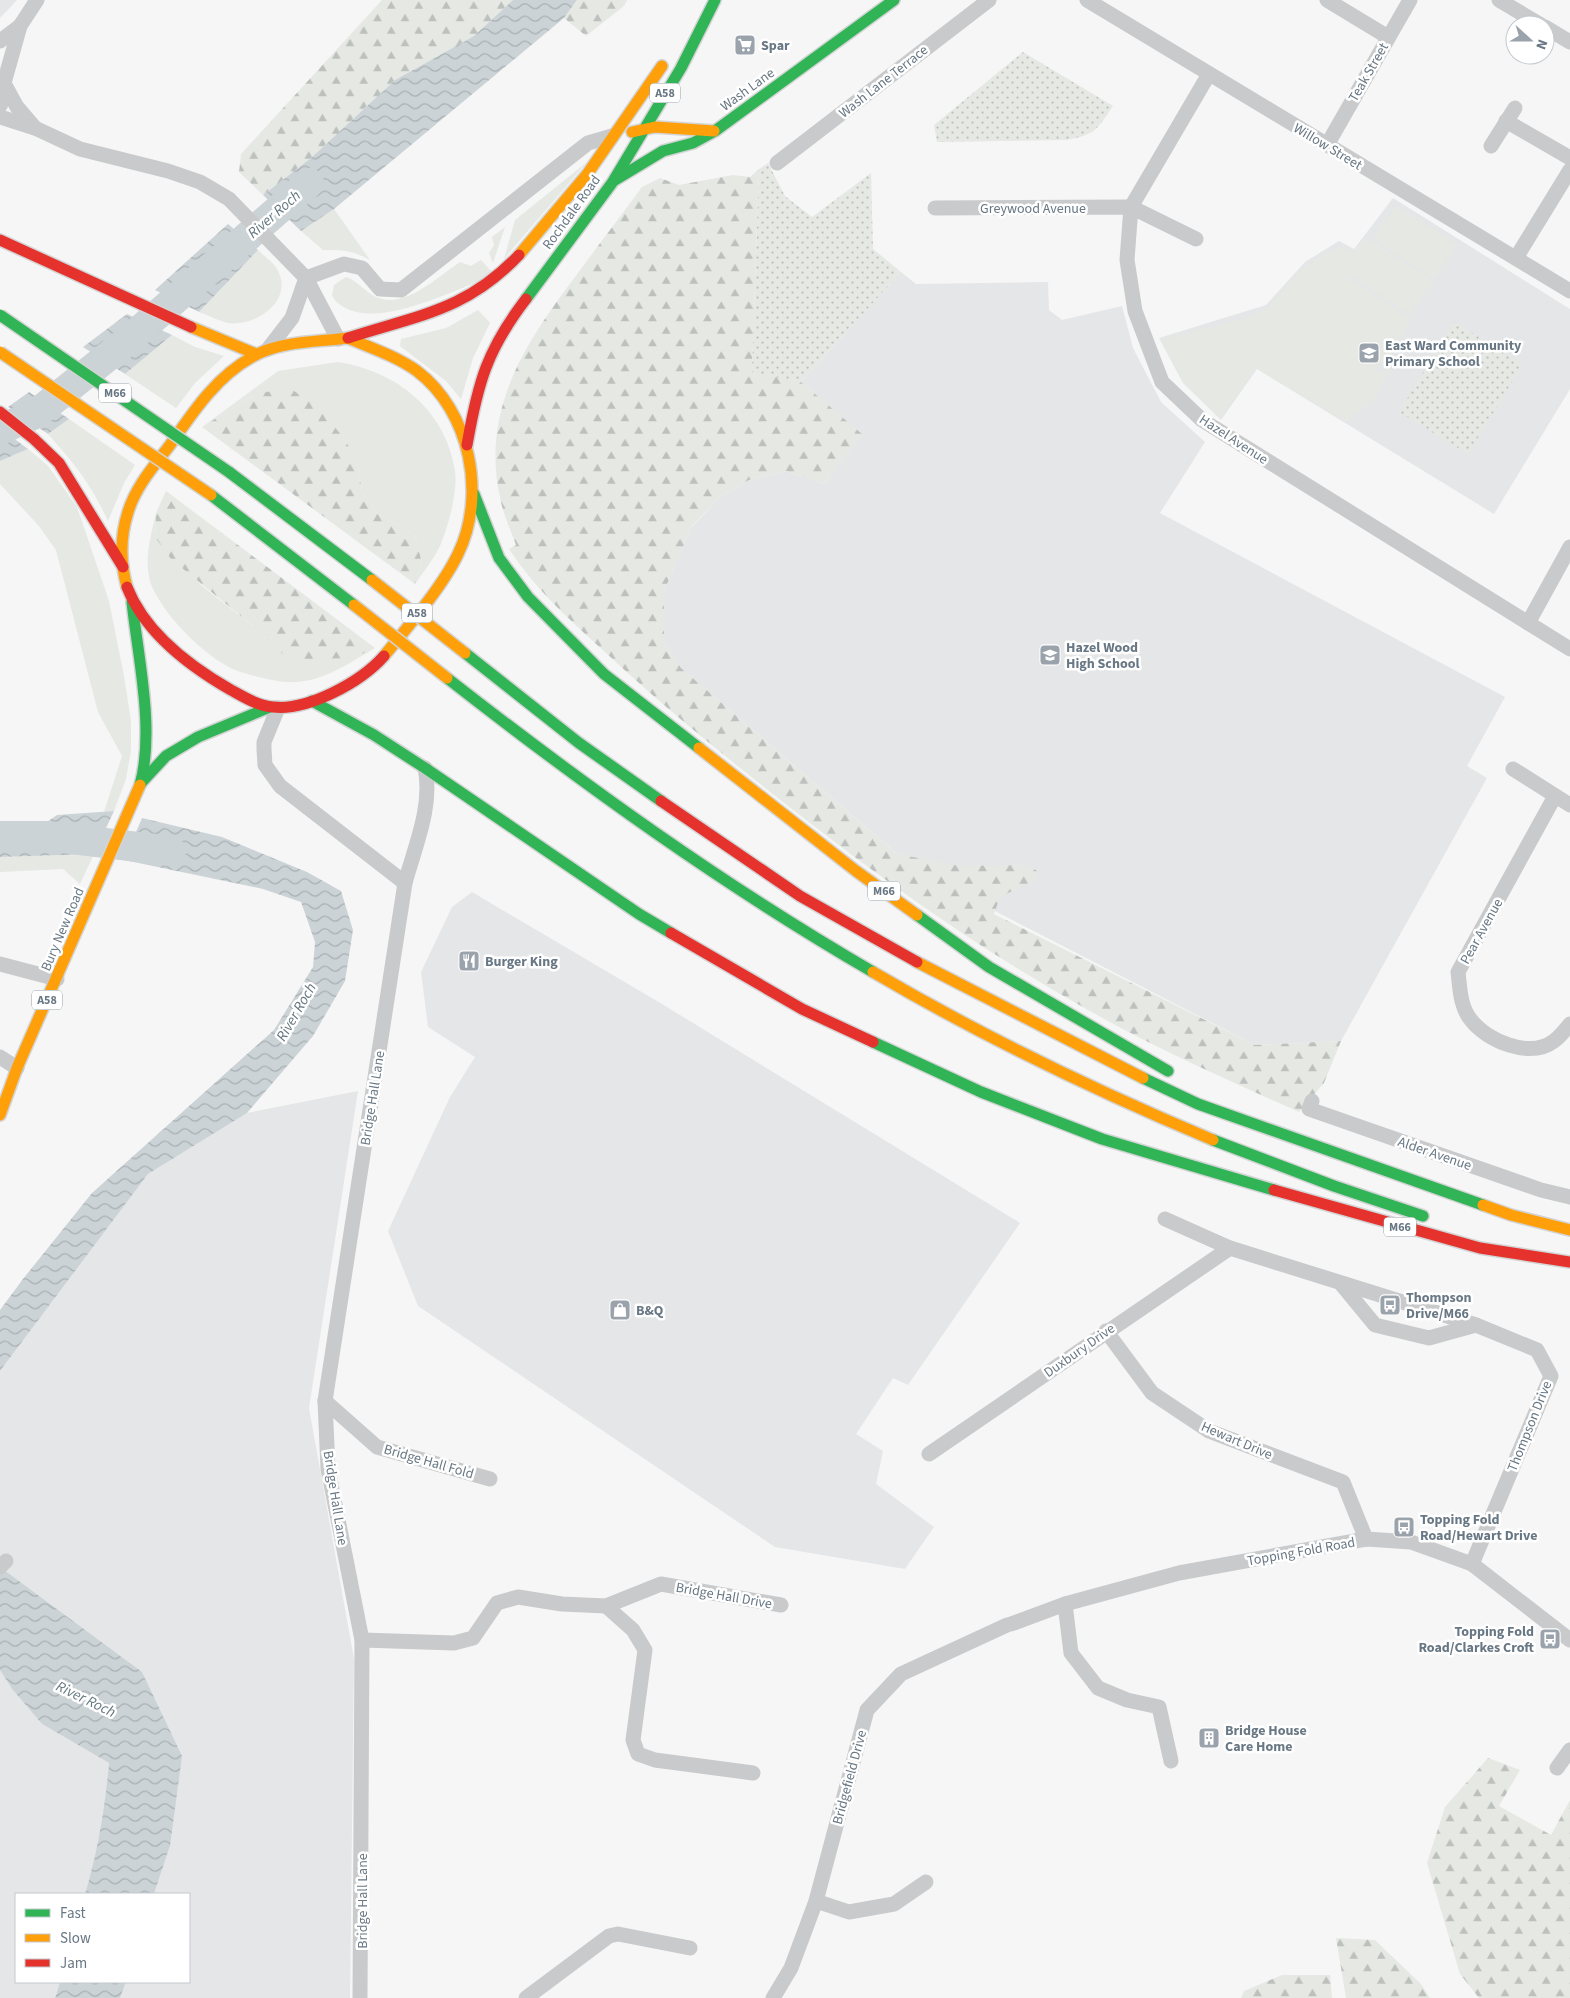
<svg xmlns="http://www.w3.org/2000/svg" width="1570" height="1998" font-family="'Source Sans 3',sans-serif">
<defs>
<pattern id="forest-firs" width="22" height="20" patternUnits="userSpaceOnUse" patternTransform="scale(1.25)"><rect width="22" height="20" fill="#e5e8e3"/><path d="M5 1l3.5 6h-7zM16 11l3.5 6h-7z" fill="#bdc1be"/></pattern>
<pattern id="park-dots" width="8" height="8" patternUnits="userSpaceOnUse" patternTransform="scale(1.25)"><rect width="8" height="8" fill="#e5e8e3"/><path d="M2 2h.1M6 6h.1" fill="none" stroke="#bdc1be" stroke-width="1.8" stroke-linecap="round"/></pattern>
<pattern id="water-waves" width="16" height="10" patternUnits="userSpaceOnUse" patternTransform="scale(1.25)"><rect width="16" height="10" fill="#ccd3d6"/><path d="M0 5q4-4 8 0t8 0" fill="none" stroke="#a9b0b3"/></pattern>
</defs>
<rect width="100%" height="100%" fill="#f6f6f6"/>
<g fill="#e5e6e7">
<path d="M 0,0 L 17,0 L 0,18 Z"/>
<path d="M 1393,198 L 1570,309 L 1570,389 L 1494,514 L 1257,369 L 1221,420 L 1183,383 L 1159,338 L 1266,305 L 1305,262 L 1339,241 L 1354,249 Z"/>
<path d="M 901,272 L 916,284 L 1048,282 L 1049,310 L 1062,320 L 1122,306 L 1133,348 L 1161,402 L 1205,442 L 1160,513 L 1505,697 L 1467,766 L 1487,778 L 1341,1041 L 1255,1045 L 917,871 L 681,668 L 664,642 L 664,591 L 691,528 L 720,497 L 749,480 L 786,471 L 824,484 L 861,435 L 801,382 Z"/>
<path d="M 472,892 L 662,1004 L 1020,1223 L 908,1385 L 893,1378 L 856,1434 L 883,1451 L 876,1484 L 934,1527 L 905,1569 L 775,1547 L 418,1306 L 388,1231 L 450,1097 L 475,1057 L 428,1027 L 421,972 L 452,907 Z"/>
<path d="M 358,1091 L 309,1408 L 354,1659 L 350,1998 L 120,1998 L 126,1982 L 189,1982 L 189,1894 L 154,1894 L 170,1846 L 21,1585 L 0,1566 L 0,1371 L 148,1174 L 247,1113 Z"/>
<path d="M 0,1670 L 12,1689 L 42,1724 L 109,1763 L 106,1801 L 96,1856 L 85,1894 L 16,1894 L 16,1982 L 60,1982 L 55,1998 L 0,1998 Z"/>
</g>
<g fill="#e5e8e3">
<path d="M 587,162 L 504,259 L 515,220 Z"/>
<path d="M 1396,205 L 1457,245 L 1434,279 L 1373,239 Z"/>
<path d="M 334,209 L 370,260 C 351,250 344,250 323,250 L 301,231 Z"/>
<path d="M 505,227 L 493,263 L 489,253 L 494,245 L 492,237 Z"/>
<path d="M 1366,238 L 1433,281 L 1410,315 L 1350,275 L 1348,277 L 1411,319 L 1391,352 L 1397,357 L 1379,364 L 1374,374 L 1393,368 L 1372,402 L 1346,422 L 1256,368 L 1220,418 L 1184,383 L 1162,340 L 1253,316 L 1269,307 L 1303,268 L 1339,246 L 1351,252 Z"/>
<path d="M 258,250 C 264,256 273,262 277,269 C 295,300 256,327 228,323 C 219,321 208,315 199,312 Z"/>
<path d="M 481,260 L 491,271 L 483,280 C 446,293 378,329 342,306 C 338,303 334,301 332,295 L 334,285 L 346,277 C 358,281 365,292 376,297 C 405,310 437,277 460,262 L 471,266 Z"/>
<path d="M 478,310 L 490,323 L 473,358 L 461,399 L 446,381 L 400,346 L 401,339 L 446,328 Z"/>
<path d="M 172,335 L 195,347 L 224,356 L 195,383 L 176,408 L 125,374 Z"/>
<path d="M 338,362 C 396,371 446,410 455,471 C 458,491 448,527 440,546 C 434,559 423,572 415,584 L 422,563 L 415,536 L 376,512 L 362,491 L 357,460 L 254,395 L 202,427 L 278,371 Z"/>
<path d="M 69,419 L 135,465 L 124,483 L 108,521 C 91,484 75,464 48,434 Z"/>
<path d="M 28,449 L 48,466 L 77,507 L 109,601 L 124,676 L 131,721 L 131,751 L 126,779 L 114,811 L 104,812 L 122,756 L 98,712 L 56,550 L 39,526 L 0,484 L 0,461 Z"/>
<path d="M 156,513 L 155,537 L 201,585 L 259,631 L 289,660 L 375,648 C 348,664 320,684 287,682 C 275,682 246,674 235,670 C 205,657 163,615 151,584 C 143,560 151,536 156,513 Z"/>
<path d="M 94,854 L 80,884 L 63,869 L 0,872 L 0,857 Z"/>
</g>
<g fill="url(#forest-firs)">
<path d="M 382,0 L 513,0 L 474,36 L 395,80 L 311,158 L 263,195 L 239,172 L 241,154 Z"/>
<path d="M 577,0 L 627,0 L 624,6 L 586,36 L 564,18 Z"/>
<path d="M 759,169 L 752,371 L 801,382 L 862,434 L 824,484 L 786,471 L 749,480 L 720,497 L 692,526 L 664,591 L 664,642 L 681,668 L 897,854 L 960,866 L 1023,865 L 1036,870 L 1039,878 L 1000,897 L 994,914 L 1255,1045 L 1341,1041 L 1324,1083 L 1299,1112 C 1223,1078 1146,1044 1074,1002 C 943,928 818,832 702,737 C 669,710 637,682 606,653 C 569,619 537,591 509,549 L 516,545 C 511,531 504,516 501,502 C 479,410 526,342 578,273 C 599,244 621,216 642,187 L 660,178 L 679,185 L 733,175 L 750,177 Z"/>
<path d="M 288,387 L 317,406 L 343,437 L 357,460 L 362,491 L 376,512 L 415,536 L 422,563 L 415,584 L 202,427 L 254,395 Z"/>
<path d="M 166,491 L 375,648 L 353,658 L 289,660 L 259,631 L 171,559 L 155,537 L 156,513 Z"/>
<path d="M 1488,1758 L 1520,1770 L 1499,1806 L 1551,1835 L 1570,1800 L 1570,1998 L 1479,1998 L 1460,1974 L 1427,1863 L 1445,1807 Z"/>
<path d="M 1336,1938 L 1375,1940 L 1421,1984 L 1430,1998 L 1346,1998 Z"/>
<path d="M 1282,1975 L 1330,1975 L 1332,1998 L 1241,1998 L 1244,1991 Z"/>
</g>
<g fill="url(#park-dots)">
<path d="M 1023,52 L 1113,106 C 1097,130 1095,135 1066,140 L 937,142 L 934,125 Z"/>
<path d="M 768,163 L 785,196 L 812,217 L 871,173 L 873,249 L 901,272 L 801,382 L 752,372 L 759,169 Z"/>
<path d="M 1454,322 L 1523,364 L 1468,454 L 1399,412 Z"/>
</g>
<g fill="url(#water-waves)">
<path d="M 513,0 L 577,0 L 564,18 L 334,209 L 301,231 L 263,195 L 311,158 L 395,80 L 474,36 Z"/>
<path d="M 228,224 L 258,250 L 199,312 L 155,290 Z"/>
<path d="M 127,314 L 172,335 L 125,374 L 83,347 Z"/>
<path d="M 29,392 L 69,419 L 48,434 L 8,407 Z"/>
<path d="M 0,428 L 28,449 L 0,461 Z"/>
<path d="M 114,811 L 94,854 L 0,857 L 0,832 L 31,833 L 57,815 Z"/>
<path d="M 142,818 L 222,837 L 307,872 L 341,891 L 353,930 L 345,981 L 313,1036 L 247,1113 L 148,1174 L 0,1371 L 0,1310 L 23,1279 L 92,1193 L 274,1030 L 313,967 L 315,942 L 301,902 L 263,889 L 124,860 Z"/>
<path d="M 4,1570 L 142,1672 L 182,1756 L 170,1846 L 154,1894 L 85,1894 C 98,1851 105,1808 109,1763 L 42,1724 L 12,1689 L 0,1670 L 0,1574 Z"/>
<path d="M 60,1982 L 126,1982 L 120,1998 L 55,1998 Z"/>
</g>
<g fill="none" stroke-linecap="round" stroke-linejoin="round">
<g stroke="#ccd3d6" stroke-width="30">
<path d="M 0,430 L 37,413 L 126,342 L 309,183"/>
<path d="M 0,836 L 47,836 L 171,851"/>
</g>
<g stroke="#d3d4d5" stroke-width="14">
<g id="fast">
<path d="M 615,180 L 663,151 L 693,143 L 715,131 L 894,0"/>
<path d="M 526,299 L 612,183 L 681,68 L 715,0"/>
<path d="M 229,472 L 372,580"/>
<path d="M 474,494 L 499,558 L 528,597 L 604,674 L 699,748"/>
<path d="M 211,495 L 354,605"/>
<path d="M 132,602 C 138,658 155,730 140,785"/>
<path d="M 465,653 L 579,743 L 661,801"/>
<path d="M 447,678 C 584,785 723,885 873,972"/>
<path d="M 312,701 L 374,735 L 425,768 L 639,914 L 671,933"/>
<path d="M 141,783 L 166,756 L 198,737 L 270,707"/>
<path d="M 917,915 L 989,967 L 1168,1071"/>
<path d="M 873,1042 L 981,1092 L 1102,1139 L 1274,1190"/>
<path d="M 1143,1078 L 1198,1104 L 1483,1205"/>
<path d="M 1213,1140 L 1334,1186 L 1423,1216"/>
</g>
</g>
<g stroke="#d3d4d5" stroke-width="14">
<g id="slow">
<path d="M 632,132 L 655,127 L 714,131"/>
<path d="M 519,255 L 588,173 L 662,66"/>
<path d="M 191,327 L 256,354"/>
<path d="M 348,338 C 371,348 396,356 417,371 C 470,411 487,495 458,554 C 443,586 407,628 384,656"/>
<path d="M 127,587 C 120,562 120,537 128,512 C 136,486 154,466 170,445 C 193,412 216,377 252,357 C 279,341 318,342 348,338"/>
<path d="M 699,748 L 856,871 L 917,915"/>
<path d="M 917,962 L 1143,1078"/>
<path d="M 873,972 C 982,1036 1096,1091 1213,1140"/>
<path d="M 0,1115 L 17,1068 L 140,785"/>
<path d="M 1483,1205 L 1511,1215 L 1570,1230"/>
</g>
</g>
<g stroke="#d3d4d5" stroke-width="14">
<g id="jam">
<path d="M 0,240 L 191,327"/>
<path d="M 348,338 C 418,315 466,311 519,255"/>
<path d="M 0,412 L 34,439 L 59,463 L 123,567"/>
<path d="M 467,445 C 478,382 487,350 526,299"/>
<path d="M 127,587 C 145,633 189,666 231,690 C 244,697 258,706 273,707 C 308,711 361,682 384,656"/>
<path d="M 661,801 L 800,896 L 917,962"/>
<path d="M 671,933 L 802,1009 L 873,1042"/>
<path d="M 1274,1190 L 1480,1248 L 1570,1262"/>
</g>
</g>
<g stroke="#c9cacb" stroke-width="15">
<path d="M 1087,0 L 1570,291"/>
<path d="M 1327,0 L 1388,37"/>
<path d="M 1499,0 L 1541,25"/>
<path d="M 1545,27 L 1570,42"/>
<path d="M 0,41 L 20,26"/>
<path d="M 1209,74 L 1131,207 L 1127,260 L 1135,311 L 1162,382 L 1202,420 L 1570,649"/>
<path d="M 4,83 L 20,26 L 37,0"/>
<path d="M 5,85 L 17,107 L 35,128"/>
<path d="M 0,106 L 5,95 L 3,83"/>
<path d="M 0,117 L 35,128 L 80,149 L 168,171 L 200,182 L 229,199 L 306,278 L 338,339"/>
<path d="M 1506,121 L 1570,158"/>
<path d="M 1327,145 L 1410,0"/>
<path d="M 1491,146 L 1515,108"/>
<path d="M 777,163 L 989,0"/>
<path d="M 935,208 L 1131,207 L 1196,239"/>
<path d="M 1516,258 L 1570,170"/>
<path d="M 306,278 L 344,264 L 362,268 L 380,289 L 401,290 L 588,143 L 612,136"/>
<path d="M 268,349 L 292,318 L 306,278"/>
<path d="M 1528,623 L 1570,547"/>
<path d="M 278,708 L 264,742 L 264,749 L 265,765 L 280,786 L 405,883"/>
<path d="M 1513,769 L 1570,805"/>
<path d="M 1555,796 L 1458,972 C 1460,988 1460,1007 1471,1020 C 1487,1041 1530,1059 1554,1041 C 1560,1037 1565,1030 1570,1024"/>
<path d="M 0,964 L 57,979"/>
<path d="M 0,1057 L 17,1068"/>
<path d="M 1312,1101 L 1309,1109 L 1541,1190 L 1570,1197"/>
<path d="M 1165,1219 L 1230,1248 L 1476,1325 L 1537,1350 L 1551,1376 L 1472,1564"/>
<path d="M 1342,1285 L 1375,1325 L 1429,1338 L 1476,1325"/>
<path d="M 1106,1331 L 1152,1393 L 1209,1431 L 1343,1482 L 1366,1539"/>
<path d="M 325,1401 L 377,1447 L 490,1479"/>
<path d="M 929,1454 L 1230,1248"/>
<path d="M 0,1567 L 6,1561"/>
<path d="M 1065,1604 L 1071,1653 L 1098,1688 L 1127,1700 L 1159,1707 L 1171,1761"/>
<path d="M 606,1606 L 633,1630 L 645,1650 L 633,1740 L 638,1754 L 655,1760 L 753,1773"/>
<path d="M 1011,1624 L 1065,1604 L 1179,1573 L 1366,1539 L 1411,1542 L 1472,1564 L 1570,1640"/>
<path d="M 362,1640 L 454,1643 L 473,1638 L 497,1603 L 518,1597 L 562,1604 L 606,1606 L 661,1584 L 781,1605"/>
<path d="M 1557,1768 L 1570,1750"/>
<path d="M 816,1901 L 849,1912 L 894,1904 L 926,1882"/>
<path d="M 360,1998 L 362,1640 L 328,1469 L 325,1401 L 405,883 C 415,846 433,806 425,768"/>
<path d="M 526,1998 L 609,1936 L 618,1934 L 690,1948"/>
<path d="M 773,1998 L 791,1968 L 816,1901 L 867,1710 L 901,1674 L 1007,1625"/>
</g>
<use href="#fast" stroke="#30b455" stroke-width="11"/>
<use href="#slow" stroke="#ff9f0a" stroke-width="11"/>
<use href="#jam" stroke="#e5322d" stroke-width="11"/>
<g stroke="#d2d3d3" stroke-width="14" stroke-linecap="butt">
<path id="fast-bridge" d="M 0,315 L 229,472"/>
</g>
<g stroke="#d2d3d3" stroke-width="14" stroke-linecap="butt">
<g id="slow-bridge">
<path d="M 0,352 L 211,495"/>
<path d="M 372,580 L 465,653"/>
<path d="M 354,605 L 447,678"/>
</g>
</g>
<use href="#fast-bridge" stroke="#30b455" stroke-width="11"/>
<use href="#slow-bridge" stroke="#ff9f0a" stroke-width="11"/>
</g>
<defs>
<g id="supermarket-square" transform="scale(1.125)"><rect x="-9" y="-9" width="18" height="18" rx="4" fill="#9aa3ac" stroke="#fff"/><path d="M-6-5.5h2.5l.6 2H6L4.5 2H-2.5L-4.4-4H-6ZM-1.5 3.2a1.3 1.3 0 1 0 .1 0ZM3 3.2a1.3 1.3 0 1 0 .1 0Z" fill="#fff"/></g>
<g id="school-square" transform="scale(1.125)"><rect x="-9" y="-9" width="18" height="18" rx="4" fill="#9aa3ac" stroke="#fff"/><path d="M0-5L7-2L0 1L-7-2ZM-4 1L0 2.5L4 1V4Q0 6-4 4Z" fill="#fff"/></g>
<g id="restaurant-square" transform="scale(1.125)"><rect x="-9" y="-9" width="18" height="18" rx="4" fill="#9aa3ac" stroke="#fff"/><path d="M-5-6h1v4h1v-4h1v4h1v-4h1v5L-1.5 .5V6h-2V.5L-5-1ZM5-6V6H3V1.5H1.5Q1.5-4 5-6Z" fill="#fff"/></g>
<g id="bus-square" transform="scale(1.125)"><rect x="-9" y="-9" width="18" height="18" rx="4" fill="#9aa3ac" stroke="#fff"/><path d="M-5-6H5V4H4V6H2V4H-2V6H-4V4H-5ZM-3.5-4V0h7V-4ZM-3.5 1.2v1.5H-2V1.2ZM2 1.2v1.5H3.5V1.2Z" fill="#fff"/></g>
<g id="shop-square" transform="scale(1.125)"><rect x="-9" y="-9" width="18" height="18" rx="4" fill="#9aa3ac" stroke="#fff"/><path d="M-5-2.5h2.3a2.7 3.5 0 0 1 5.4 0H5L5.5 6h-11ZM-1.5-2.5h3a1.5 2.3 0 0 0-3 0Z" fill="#fff"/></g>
<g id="building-square" transform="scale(1.125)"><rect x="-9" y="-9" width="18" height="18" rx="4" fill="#9aa3ac" stroke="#fff"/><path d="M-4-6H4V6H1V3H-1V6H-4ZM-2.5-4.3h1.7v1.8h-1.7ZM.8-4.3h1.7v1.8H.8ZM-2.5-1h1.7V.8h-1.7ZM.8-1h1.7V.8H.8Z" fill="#fff"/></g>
</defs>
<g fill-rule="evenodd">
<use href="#supermarket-square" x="745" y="45"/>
<use href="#school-square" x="1369" y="353"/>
<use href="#school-square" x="1050" y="655"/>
<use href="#restaurant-square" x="469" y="961"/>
<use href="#bus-square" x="1390" y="1305"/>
<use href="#shop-square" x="620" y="1310"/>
<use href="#bus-square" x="1404" y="1527"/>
<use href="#bus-square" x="1550" y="1639"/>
<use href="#building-square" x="1209" y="1738"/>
</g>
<g text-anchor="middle" stroke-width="5" stroke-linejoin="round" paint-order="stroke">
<g fill="#fff" stroke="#95a0a9" stroke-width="1">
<rect x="650" y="83.5" width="30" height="19" rx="4"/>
<rect x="99" y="383.5" width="32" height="19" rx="4"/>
<rect x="402" y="603.5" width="30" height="19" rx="4"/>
<rect x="868" y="881.5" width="32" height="19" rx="4"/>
<rect x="32" y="990.5" width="30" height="19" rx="4"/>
<rect x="1384" y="1217.5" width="32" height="19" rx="4"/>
</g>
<g font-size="12" font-weight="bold" fill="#687784">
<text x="665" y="97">A58</text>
<text x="115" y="397">M66</text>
<text x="417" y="617">A58</text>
<text x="884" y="895">M66</text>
<text x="47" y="1004">A58</text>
<text x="1400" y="1231">M66</text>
</g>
<g font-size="14" font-weight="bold" fill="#687784" stroke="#fff" text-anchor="start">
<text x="761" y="50">Spar</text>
<text x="1385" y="350">East Ward Community<tspan x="1385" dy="16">Primary School</tspan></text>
<text x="1066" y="652">Hazel Wood<tspan x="1066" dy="16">High School</tspan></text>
<text x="485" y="966">Burger King</text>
<text x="1406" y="1302">Thompson<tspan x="1406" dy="16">Drive/M66</tspan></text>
<text x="636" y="1315">B&amp;Q</text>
<text x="1420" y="1524">Topping Fold<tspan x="1420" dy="16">Road/Hewart Drive</tspan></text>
<text x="1534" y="1636" text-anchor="end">Topping Fold<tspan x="1534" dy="16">Road/Clarkes Croft</tspan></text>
<text x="1225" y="1735">Bridge House<tspan x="1225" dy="16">Care Home</tspan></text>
</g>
<g font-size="14" fill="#687784" stroke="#fff">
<text transform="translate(1368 72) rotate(-60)" y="5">Teak Street</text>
<text transform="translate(883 81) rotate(-38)" y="5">Wash Lane Terrace</text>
<text transform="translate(747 89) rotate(-36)" y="5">Wash Lane</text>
<text transform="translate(1328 146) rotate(31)" y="5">Willow Street</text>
<text x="1033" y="213">Greywood Avenue</text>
<text transform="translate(571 212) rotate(-54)" y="5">Rochdale Road</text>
<text transform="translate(1234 439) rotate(33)" y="5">Hazel Avenue</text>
<text transform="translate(62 929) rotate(-67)" y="5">Bury New Road</text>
<text transform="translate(1481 931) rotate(-61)" y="5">Pear Avenue</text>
<text transform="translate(372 1098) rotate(-81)" y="5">Bridge Hall Lane</text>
<text transform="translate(1435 1153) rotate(19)" y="5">Alder Avenue</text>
<text transform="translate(1079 1350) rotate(-35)" y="5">Duxbury Drive</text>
<text transform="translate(1529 1426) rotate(-68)" y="5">Thompson Drive</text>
<text transform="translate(1237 1440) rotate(23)" y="5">Hewart Drive</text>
<text transform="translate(429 1461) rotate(16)" y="5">Bridge Hall Fold</text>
<text transform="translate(336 1498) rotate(81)" y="5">Bridge Hall Lane</text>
<text transform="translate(1301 1551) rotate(-10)" y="5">Topping Fold Road</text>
<text transform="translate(724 1595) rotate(10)" y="5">Bridge Hall Drive</text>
<text transform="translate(849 1777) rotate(-75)" y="5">Bridgefield Drive</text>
<text transform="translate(362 1901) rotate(-90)" y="5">Bridge Hall Lane</text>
</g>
<g font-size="15" font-style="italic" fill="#64777f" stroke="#fff">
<text transform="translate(274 214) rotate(-41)" y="5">River Roch</text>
<text transform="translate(296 1012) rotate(-60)" y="5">River Roch</text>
<text transform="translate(86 1699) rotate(26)" y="5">River Roch</text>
</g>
</g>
<rect x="15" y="1893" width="175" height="90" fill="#ffffff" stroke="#c3c9ce"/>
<rect x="25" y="1909" width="25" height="8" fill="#30b455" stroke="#c3c9ce"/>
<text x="60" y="1918" font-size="15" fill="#687784">Fast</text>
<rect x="25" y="1934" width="25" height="8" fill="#ff9f0a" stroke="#c3c9ce"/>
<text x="60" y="1943" font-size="15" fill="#687784">Slow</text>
<rect x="25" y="1959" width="25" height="8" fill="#e5322d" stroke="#c3c9ce"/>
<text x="60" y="1968" font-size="15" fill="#687784">Jam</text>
<g transform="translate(1530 40) rotate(111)"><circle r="24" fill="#ffffff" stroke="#c3c9ce"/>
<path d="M0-4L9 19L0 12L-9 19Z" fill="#9aa3ac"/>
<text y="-8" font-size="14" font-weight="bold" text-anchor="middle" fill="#687784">N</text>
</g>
</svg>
